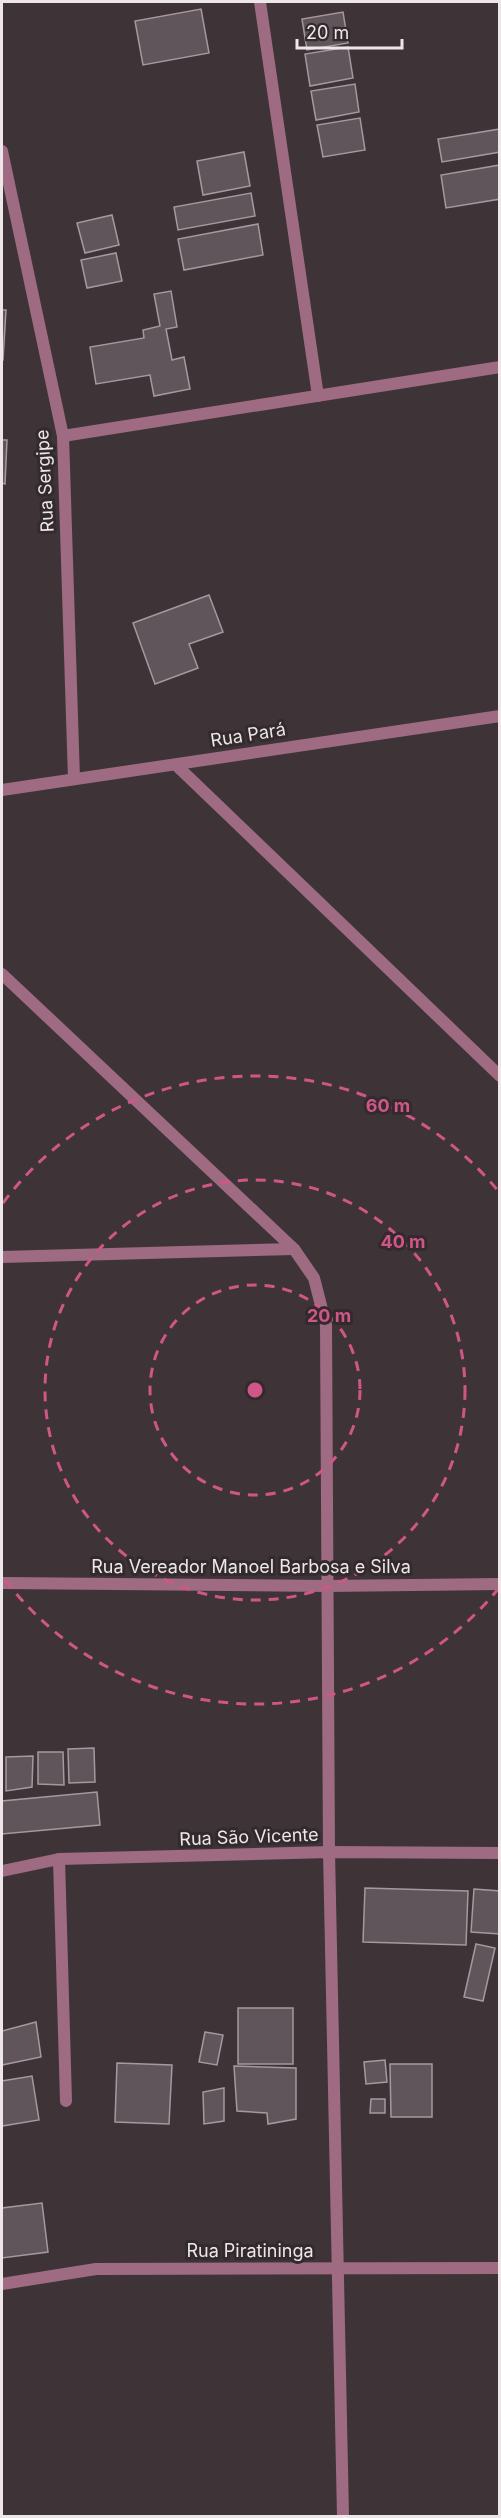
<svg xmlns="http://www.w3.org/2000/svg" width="501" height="2518" font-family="Inter,sans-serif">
<rect width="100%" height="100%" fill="#3e3438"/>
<g fill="#60555a" stroke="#a6999e" stroke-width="1.5">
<path d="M 201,9 L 209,53 L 143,65 L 135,21 Z"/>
<path d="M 343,12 L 348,43 L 307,50 L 302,19 Z"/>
<path d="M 348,47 L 353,78 L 310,86 L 305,54 Z"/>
<path d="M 355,84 L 359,112 L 316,120 L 311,91 Z"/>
<path d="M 360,118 L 365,150 L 323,157 L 317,125 Z"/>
<path d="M 500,129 L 500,152 L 442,162 L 438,139 Z"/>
<path d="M 244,152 L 250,186 L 203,195 L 197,161 Z"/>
<path d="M 500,165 L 500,199 L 446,208 L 441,175 Z"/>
<path d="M 251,193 L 255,216 L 178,230 L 174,207 Z"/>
<path d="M 112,215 L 119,245 L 85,253 L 77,223 Z"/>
<path d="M 258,224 L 263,255 L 184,270 L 178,239 Z"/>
<path d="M 116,253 L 122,281 L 87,288 L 81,260 Z"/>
<path d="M 171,291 L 177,327 L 166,329 L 172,360 L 184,357 L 190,389 L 154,396 L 150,375 L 96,384 L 90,347 L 144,338 L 143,330 L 160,326 L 154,294 Z"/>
<path d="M 2,310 L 6,310 L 3,360 L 2,360 Z"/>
<path d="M 2,440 L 7,440 L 5,484 L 2,483 Z"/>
<path d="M 209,595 L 223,632 L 189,644 L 198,668 L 155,684 L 133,623 Z"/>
<path d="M 94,1748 L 95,1782 L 69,1783 L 68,1749 Z"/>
<path d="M 38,1752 L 63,1752 L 64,1785 L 38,1784 Z"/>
<path d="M 33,1756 L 32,1787 L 6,1791 L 6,1757 Z"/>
<path d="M 97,1792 L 100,1825 L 2,1834 L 2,1801 Z"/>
<path d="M 365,1888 L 468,1891 L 466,1945 L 363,1942 Z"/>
<path d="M 474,1889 L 500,1891 L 500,1934 L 471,1932 Z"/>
<path d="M 476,1944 L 495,1948 L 483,2001 L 464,1997 Z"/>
<rect x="238" y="2008" width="55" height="56"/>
<path d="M 36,2022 L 41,2057 L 2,2065 L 2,2031 Z"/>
<path d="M 205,2032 L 223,2035 L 217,2065 L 199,2062 Z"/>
<path d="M 385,2060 L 387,2082 L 366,2084 L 364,2062 Z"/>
<path d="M 117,2063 L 172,2065 L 169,2124 L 115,2122 Z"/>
<path d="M 390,2064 L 432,2064 L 432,2117 L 391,2117 Z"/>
<path d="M 234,2066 L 296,2068 L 296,2119 L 268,2124 L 267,2113 L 237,2111 Z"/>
<path d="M 32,2076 L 39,2120 L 2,2126 L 2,2081 Z"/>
<path d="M 224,2088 L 224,2121 L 204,2124 L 203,2092 Z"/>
<path d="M 371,2099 L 385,2099 L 385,2113 L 370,2113 Z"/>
<path d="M 42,2203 L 48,2252 L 2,2258 L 2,2208 Z"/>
</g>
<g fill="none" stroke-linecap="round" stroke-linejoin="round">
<g stroke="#9f6b83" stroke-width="12">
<path d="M 260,2 L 318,396"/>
<path d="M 2,151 L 63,436 L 74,779"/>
<path d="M 63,436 L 500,367"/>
<path d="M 176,765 L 500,1076"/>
<path d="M 2,790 L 500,716"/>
<path d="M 2,974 L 294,1249 L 314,1278 L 326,1325 L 329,1852 L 343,2516"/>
<path d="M 2,1257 L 294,1249"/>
<path d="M 2,1583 L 326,1586 L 500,1584"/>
<path d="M 59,1859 L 66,2101"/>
<path d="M 2,1871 L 59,1859 L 329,1852 L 500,1853"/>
<path d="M 2,2284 L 96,2269 L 500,2268"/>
</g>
</g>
<g fill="none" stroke="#cf5686" stroke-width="3" stroke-dasharray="10 8">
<circle cx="255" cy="1390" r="105"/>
<circle cx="255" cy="1390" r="210"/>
<path d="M499 1588A314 314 0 0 1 3 1577M3 1203A314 314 0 0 1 499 1192"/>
</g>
<g text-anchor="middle" stroke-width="6" stroke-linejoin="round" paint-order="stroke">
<g font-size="18" fill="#ede7e9" stroke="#332a2e">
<text transform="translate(45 481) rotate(-93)" y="6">Rua Sergipe</text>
<text transform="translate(248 735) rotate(-9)" y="6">Rua Pará</text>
<text x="251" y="1573">Rua Vereador Manoel Barbosa e Silva</text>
<text transform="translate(249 1837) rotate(-2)" y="6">Rua São Vicente</text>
<text x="250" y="2257">Rua Piratininga</text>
</g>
</g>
<circle cx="255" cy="1390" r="9" fill="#cf5686" stroke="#332a2e" stroke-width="3"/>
<g font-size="18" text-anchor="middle" font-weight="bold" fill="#cf5686" stroke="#332a2e" stroke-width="6" stroke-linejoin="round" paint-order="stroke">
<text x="388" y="1112">60 m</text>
<text x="403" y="1248">40 m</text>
<text x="329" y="1322">20 m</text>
</g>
<rect width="501" height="2518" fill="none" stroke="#ede7e9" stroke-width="6"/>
<path d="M297 39v9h105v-9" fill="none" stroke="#ede7e9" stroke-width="3"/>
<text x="306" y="39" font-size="18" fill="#ede7e9" stroke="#332a2e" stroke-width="4.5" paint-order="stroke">20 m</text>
</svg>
